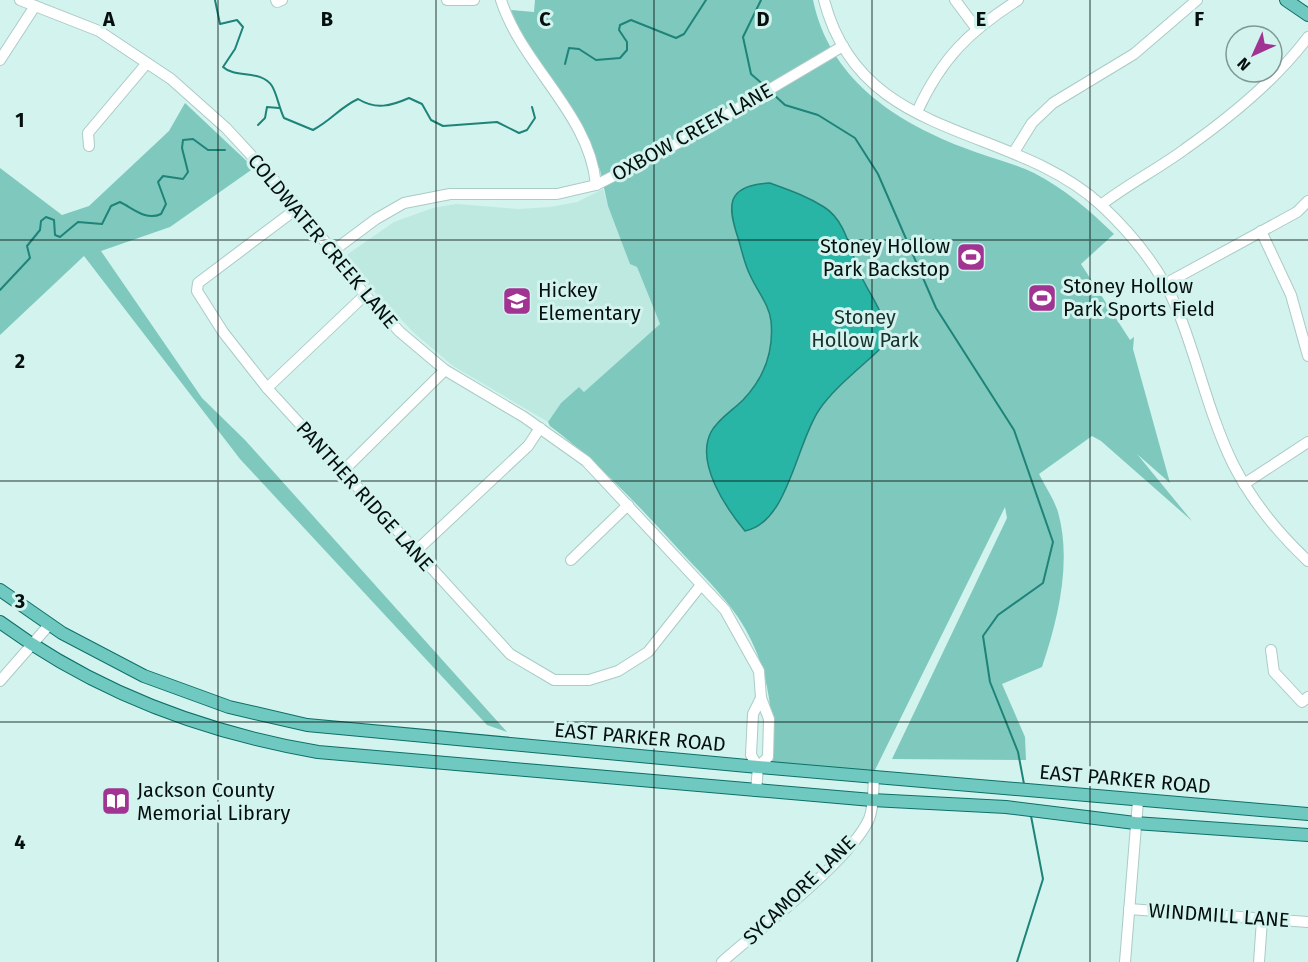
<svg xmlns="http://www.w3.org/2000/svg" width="1308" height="962" font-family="'Fira Sans',sans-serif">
<rect width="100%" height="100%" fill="#d2f3ee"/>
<path fill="#bee9e1" d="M 603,189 L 608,206 L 637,267 L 660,324 L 584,392 L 579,387 L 561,403 L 548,422 L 453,366 L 414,333 L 367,284 L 347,257 L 348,254 L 394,222 L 433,208 L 456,204 L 519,209 L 550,207 L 577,202 Z"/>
<g fill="#7fc8bd">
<path d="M 535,0 L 813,0 C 829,77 892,120 962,147 C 986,157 1011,162 1034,173 C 1065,189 1089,210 1114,234 L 1081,264 L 1130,340 L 1134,337 L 1133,349 L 1170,483 L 1137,454 L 1192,521 L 1101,441 L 1092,436 L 1039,474 C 1045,486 1054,499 1058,512 C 1072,562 1058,619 1042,667 L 1002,684 L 1025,737 L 1026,760 L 892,759 L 1007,518 L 1005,507 L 874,772 L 772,763 C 773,720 771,682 752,642 C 737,608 707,580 682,553 C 640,507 599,463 550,426 L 548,422 L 561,403 L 579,387 L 584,392 L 660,324 L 637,267 L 630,264 L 608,206 L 600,170 L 584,133 L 525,42 L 511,10 L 534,12 Z"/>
<path d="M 185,103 L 254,168 L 170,227 L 101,251 L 202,398 L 245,440 L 507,732 L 487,725 L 240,459 L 84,256 L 0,335 L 0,168 L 62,215 L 89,206 L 169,131 Z"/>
</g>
<path fill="#28b5a6" stroke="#1e8378" stroke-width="1.5" d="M 770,183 C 789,190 807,196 824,207 C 845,220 850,249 859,271 C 869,296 887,313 887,342 C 866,364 836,385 819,410 C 796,444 788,523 745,531 C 726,508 695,463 711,432 C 718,419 733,410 743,400 C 764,378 774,351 771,321 C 769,304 757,291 750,275 C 745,265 742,252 739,241 C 727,206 725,185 770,183 Z"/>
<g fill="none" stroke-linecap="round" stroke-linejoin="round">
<g stroke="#1e8378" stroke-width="2">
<path d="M 215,0 L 220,24 L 237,20 L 243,27 L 235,49 L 223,67 C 236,79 261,69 272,86 C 277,94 279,108 284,118 L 313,130 C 333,119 339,108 358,99 C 376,110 391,106 409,98 L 422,104 L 431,120 L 443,126 L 497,122 L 519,133 L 527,130 L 535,118 L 532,107"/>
<path d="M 761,0 L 743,37 L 751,74 L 766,87"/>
<path d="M 565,64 L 569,48 L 579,49 L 596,60 L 620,58 L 627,50 L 627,42 L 619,30 L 620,25 L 631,20 L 676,38 L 684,34 L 706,0"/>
<path d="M 772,93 L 785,105 L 818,115 L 855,138 L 878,174 L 936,308 L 1014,430 L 1053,542 L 1043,583 L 998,615 L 983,636 L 990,682 L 1018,752 L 1024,784"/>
<path d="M 258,125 L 265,118 L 267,107 L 279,108"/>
<path d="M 0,290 L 30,258 L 27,246 L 40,230 L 41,221 L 46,217 L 54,220 L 55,235 L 60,237 L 78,222 L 102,224 L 111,206 L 120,202 C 134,209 146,221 161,214 L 166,204 L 158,182 L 163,176 L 183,179 L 188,172 L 182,148 L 183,140 L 193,139 L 208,150 L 225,150"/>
<path d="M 1017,962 L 1043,879 L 1031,816"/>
</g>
<g stroke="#abcbc5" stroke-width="12">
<g id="minor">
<path d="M 20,0 L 99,31 L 171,79 L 226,128 L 299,207 L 365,295 L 400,332 L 445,370 L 524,417 L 586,461 L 725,610 L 759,671 L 761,698"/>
<path d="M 276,0 L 277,2 L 282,0"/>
<path d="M 447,0 L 474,0"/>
<path d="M 501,0 C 522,66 590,114 596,185"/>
<path d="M 824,0 C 861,143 1010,122 1101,205 C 1132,234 1162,271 1178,311 C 1198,361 1209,415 1233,464 C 1252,501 1278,533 1308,561"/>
<path d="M 955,0 L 976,28"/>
<path d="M 0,60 L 35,6"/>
<path d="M 917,112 C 941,59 969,31 1018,0"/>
<path d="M 89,146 L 88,133 L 147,63"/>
<path d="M 1014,152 L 1032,123 L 1053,103 L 1134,54 L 1197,0"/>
<path d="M 1101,205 C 1128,184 1158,169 1185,149 C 1229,118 1276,80 1308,37"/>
<path d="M 299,207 L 198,283 L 197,291 L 223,332 L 267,388 L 510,654 L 554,680 L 589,680 L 618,671 L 648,652 L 701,585"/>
<path d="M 1261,231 L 1291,295 L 1308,356"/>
<path d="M 333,251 L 376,219 L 404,203 L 450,194 L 557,194 L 596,185 L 684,140 L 843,46"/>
<path d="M 1165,284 L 1297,212 L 1308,201"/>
<path d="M 267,388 L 365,295"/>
<path d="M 343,471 L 445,370"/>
<path d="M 1244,484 L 1308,442"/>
<path d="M 416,551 L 528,446 L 540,428"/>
<path d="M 571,560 L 628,505"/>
<path d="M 1271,650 L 1274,672 L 1302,702 L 1308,697"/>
<path d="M 0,681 L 49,625"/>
<path d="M 756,791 L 758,767 L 751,755 L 753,714 L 761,698 L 769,719 L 768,757 L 758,767"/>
<path d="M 1129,909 L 1308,922"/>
<path d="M 722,962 C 759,929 850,861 869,819 C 874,807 873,790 874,777"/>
<path d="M 1125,962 L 1138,801"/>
<path d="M 1259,962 L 1262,920"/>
</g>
</g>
<g stroke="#0d7067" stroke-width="14">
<g id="major">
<path d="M 1286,0 L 1308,15"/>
<path d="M 0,590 L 62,633 L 144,676 L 229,707 L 307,725 L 758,767 L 1308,814"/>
<path d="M 0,622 C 95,692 202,732 318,752 L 872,800 L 1006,807 L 1135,823 L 1308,835"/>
</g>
</g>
<use href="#minor" stroke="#fff" stroke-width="10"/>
<use href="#major" stroke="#70c9c1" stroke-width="12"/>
</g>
<path fill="none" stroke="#050f0d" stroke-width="1.5" stroke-opacity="0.55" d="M 218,0 L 218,962M 436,0 L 436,962M 654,0 L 654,962M 872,0 L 872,962M 1090,0 L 1090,962M 0,240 L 1308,240M 0,481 L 1308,481M 0,722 L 1308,722"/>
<defs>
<g id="stadium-square" transform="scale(1.5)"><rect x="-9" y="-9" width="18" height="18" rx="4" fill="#a13492" stroke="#d2f3ee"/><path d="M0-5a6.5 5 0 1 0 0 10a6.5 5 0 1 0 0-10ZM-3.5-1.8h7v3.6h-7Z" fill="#fff"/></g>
<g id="school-square" transform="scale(1.5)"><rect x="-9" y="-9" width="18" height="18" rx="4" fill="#a13492" stroke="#d2f3ee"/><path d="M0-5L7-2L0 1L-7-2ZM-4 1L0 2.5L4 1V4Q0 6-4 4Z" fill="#fff"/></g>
<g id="library-square" transform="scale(1.5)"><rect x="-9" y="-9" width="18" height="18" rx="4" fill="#a13492" stroke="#d2f3ee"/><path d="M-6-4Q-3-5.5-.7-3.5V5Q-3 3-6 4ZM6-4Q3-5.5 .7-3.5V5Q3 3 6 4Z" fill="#fff"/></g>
</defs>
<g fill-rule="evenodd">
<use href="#stadium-square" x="971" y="257"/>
<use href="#stadium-square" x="1042" y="298"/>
<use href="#school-square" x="517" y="301"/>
<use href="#library-square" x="116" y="801"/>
</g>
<g text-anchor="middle" stroke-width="6" stroke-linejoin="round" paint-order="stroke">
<g font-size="20" fill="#050f0d" stroke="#d2f3ee">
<text transform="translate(692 132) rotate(-29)" y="7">OXBOW CREEK LANE</text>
<text transform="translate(323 241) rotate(50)" y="7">COLDWATER CREEK LANE</text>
<text transform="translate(365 496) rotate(48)" y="7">PANTHER RIDGE LANE</text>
<text transform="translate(640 737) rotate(5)" y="7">EAST PARKER ROAD</text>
<text transform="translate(1125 779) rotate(5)" y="7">EAST PARKER ROAD</text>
<text transform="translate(799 890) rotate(-44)" y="7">SYCAMORE LANE</text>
<text transform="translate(1219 915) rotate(4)" y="7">WINDMILL LANE</text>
</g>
<g font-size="20" fill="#050f0d" stroke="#d2f3ee" text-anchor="start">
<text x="950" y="253" text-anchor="end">Stoney Hollow<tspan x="950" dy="23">Park Backstop</tspan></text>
<text x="1063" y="293">Stoney Hollow<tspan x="1063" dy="23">Park Sports Field</tspan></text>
<text x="538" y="297">Hickey<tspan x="538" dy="23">Elementary</tspan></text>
<text x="137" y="797">Jackson County<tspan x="137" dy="23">Memorial Library</tspan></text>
</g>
<g font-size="20" fill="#19302c" stroke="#d2f3ee">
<text x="865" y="324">Stoney<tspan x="865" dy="23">Hollow Park</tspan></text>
</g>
</g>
<g font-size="20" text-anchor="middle" font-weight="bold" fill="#050f0d" stroke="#d2f3ee" stroke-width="6" stroke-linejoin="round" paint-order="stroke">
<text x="109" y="26">A</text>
<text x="327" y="26">B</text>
<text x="545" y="26">C</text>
<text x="763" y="26">D</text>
<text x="981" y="26">E</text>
<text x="1199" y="26">F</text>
<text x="20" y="127">1</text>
<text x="20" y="368">2</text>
<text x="20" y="608">3</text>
<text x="20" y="849">4</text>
</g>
<g transform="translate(1254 54) rotate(225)"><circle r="28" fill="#d2f3ee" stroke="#809894" stroke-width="1.5"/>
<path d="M0-4.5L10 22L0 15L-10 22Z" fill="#a13492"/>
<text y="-9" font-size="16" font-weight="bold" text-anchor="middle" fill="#050f0d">N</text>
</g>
</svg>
